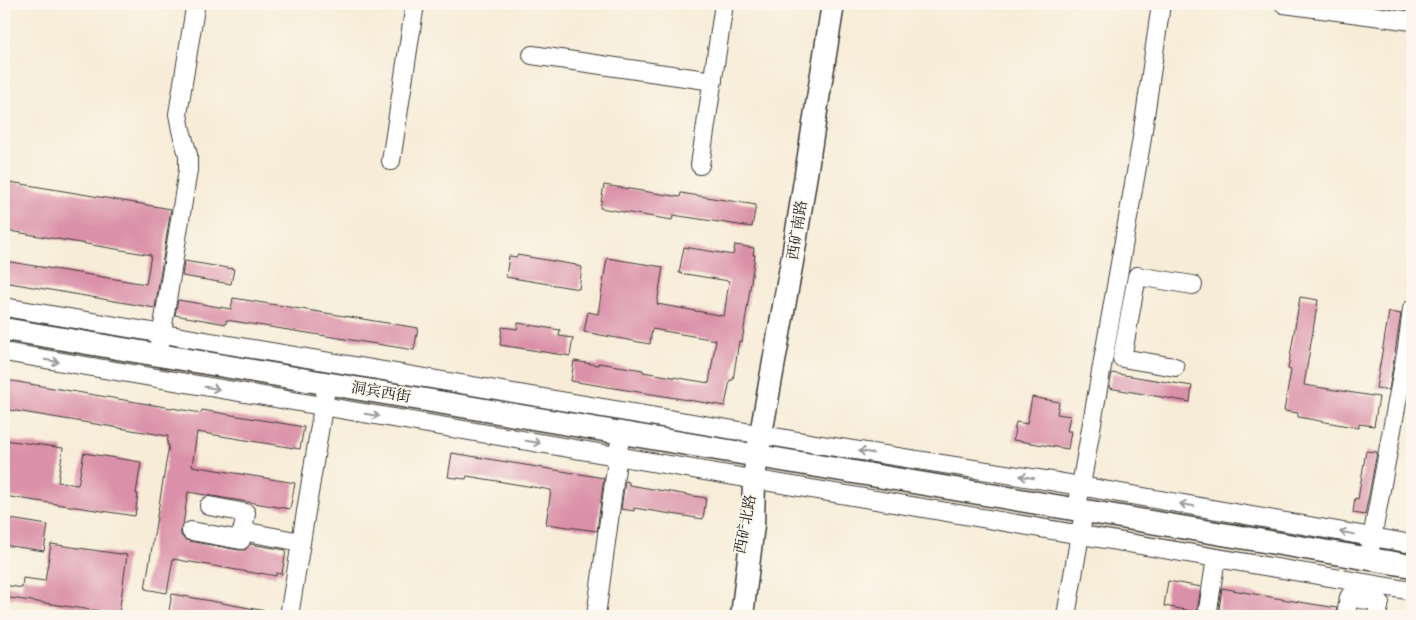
<svg xmlns="http://www.w3.org/2000/svg" width="1416" height="620" font-family="'IM FELL Double Pica','Noto Serif SC',serif">
<rect width="100%" height="100%" fill="#fbf7ec"/>
<filter id="ink" filterUnits="userSpaceOnUse"><feTurbulence type="fractalNoise" baseFrequency=".02" numOctaves="2"/><feDisplacementMap in="SourceGraphic" scale="10" xChannelSelector="R" yChannelSelector="G"/><feConvolveMatrix kernelMatrix="1 2 1 2 8 2 1 2 1" color-interpolation-filters="sRGB"/></filter>
<filter id="wash" filterUnits="userSpaceOnUse"><feTurbulence type="fractalNoise" baseFrequency=".0096" numOctaves="4" result="noise"/><feDisplacementMap in="SourceGraphic" scale="20" xChannelSelector="R" yChannelSelector="G"/><feGaussianBlur stdDeviation="1.12" result="paint"/><feColorMatrix in="noise" values="0 0 0 0 0 0 0 0 0 0 0 0 0 0 0 0 0 1.4 0 .05"/><feComposite in="paint" operator="in"/></filter>
<g filter="url(#wash)">
<rect width="100%" height="100%" fill="#f7ecd7"/>
<g id="blocks">
<g fill="#da90a8">
<path d="M 4,181 L 171,209 L 155,308 L 4,282 L 4,261 L 146,284 L 151,255 L 4,230 Z"/>
<path d="M 604,185 L 680,197 L 681,193 L 756,205 L 752,227 L 673,215 L 672,220 L 600,208 Z"/>
<path d="M 735,245 L 754,248 L 753,255 L 755,255 L 742,342 L 739,341 L 733,380 L 730,380 L 725,406 L 571,381 L 574,361 L 598,365 L 598,363 L 618,366 L 643,370 L 643,372 L 709,383 L 716,340 L 652,329 L 650,344 L 584,332 L 588,312 L 598,314 L 607,258 L 663,267 L 657,304 L 724,316 L 729,281 L 679,273 L 684,247 L 733,255 Z"/>
<path d="M 517,255 L 576,265 L 576,266 L 582,267 L 579,289 L 506,277 L 509,256 L 517,257 Z"/>
<path d="M 184,261 L 234,269 L 231,284 L 182,276 Z"/>
<path d="M 1300,297 L 1318,300 L 1304,385 L 1379,397 L 1374,426 L 1359,424 L 1359,428 L 1298,417 L 1298,413 L 1284,411 L 1291,370 L 1288,369 Z"/>
<path d="M 233,298 L 418,328 L 414,350 L 226,320 L 226,324 L 175,315 L 178,300 L 231,309 Z"/>
<path d="M 1389,312 L 1401,314 L 1396,346 L 1389,390 L 1376,388 Z"/>
<path d="M 518,323 L 560,330 L 559,336 L 573,338 L 570,356 L 500,345 L 502,327 L 517,329 Z"/>
<path d="M 1112,373 L 1192,386 L 1190,402 L 1109,388 Z"/>
<path d="M 6,380 L 201,413 L 202,410 L 304,427 L 300,449 L 197,432 L 192,466 L 295,483 L 290,509 L 188,492 L 183,525 L 181,530 L 181,535 L 184,539 L 189,541 L 239,550 L 245,550 L 250,544 L 286,550 L 282,574 L 276,573 L 276,576 L 260,573 L 260,574 L 173,559 L 167,593 L 145,589 L 169,445 L 167,445 L 168,436 L 4,409 L 4,394 Z"/>
<path d="M 1032,397 L 1059,402 L 1057,414 L 1070,416 L 1067,431 L 1071,431 L 1068,449 L 1013,440 L 1016,422 L 1027,424 Z"/>
<path d="M 4,440 L 63,448 L 58,482 L 78,485 L 84,453 L 141,462 L 136,494 L 138,494 L 135,516 L 4,496 Z"/>
<path d="M 1366,451 L 1377,452 L 1365,515 L 1353,513 L 1355,498 L 1358,499 Z"/>
<path d="M 452,453 L 604,478 L 597,531 L 546,524 L 551,490 L 467,476 L 466,479 L 448,477 Z"/>
<path d="M 625,481 L 629,482 L 629,485 L 706,498 L 703,519 L 634,508 L 634,511 L 621,509 Z"/>
<path d="M 4,518 L 48,525 L 44,551 L 4,545 Z"/>
<path d="M 51,544 L 127,555 L 119,614 L 4,597 L 4,585 L 22,588 L 23,578 L 45,581 Z"/>
<path d="M 1168,581 L 1201,587 L 1197,612 L 1164,606 Z"/>
<path d="M 1222,588 L 1287,600 L 1337,608 L 1336,616 L 1255,616 L 1219,610 Z"/>
<path d="M 172,594 L 266,611 L 266,616 L 168,616 Z"/>
</g>
</g>
</g>
<g filter="url(#ink)">
<use href="#blocks" fill-opacity="0" stroke="#3d3b38" stroke-width="1"/>
<g fill="none" stroke-linecap="round" stroke-linejoin="round">
<g stroke="#3d3b38" stroke-width="20">
<g id="minor">
<path d="M 1284,4 L 1412,21"/>
<path d="M 532,55 L 713,81"/>
<path d="M 391,161 L 415,4"/>
<path d="M 700,165 L 724,4"/>
<path d="M 4,307 L 816,444 L 1051,481 L 1412,544"/>
<path d="M 160,344 L 188,170 L 188,155 L 181,130 L 178,114 L 195,8"/>
<path d="M 4,352 L 1412,591"/>
<path d="M 1175,367 L 1122,358 L 1137,276 L 1193,285"/>
<path d="M 1079,497 L 1141,144 L 1161,4"/>
<path d="M 191,531 L 241,540 L 246,513 L 209,506"/>
<path d="M 242,531 L 301,542"/>
<path d="M 1370,549 L 1407,348 L 1412,309"/>
<path d="M 289,616 L 325,395"/>
<path d="M 596,616 L 619,446"/>
<path d="M 1066,616 L 1082,523"/>
<path d="M 1207,616 L 1216,558"/>
<path d="M 1346,616 L 1349,597 L 1380,602 L 1377,616"/>
</g>
</g>
<g stroke="#3d3b38" stroke-width="25">
<g id="major">
<path d="M 4,329 L 1412,566"/>
<path d="M 742,616 L 753,525 L 754,479 L 757,456 L 793,256 L 833,4"/>
</g>
</g>
<use href="#minor" stroke="#fff" stroke-width="18"/>
<use href="#major" stroke="#fff" stroke-width="22"/>
</g>
<defs><path id="oneway-shaft" d="M-6 0H5M1.5-3L5.5 0L1.5 3" fill="none" stroke-width="1.6" stroke-linecap="round" stroke-linejoin="round" transform="scale(1.25)"/></defs>
<g stroke="#999">
<use href="#oneway-shaft" transform="translate(52 361) rotate(10)"/>
<use href="#oneway-shaft" transform="translate(212 388) rotate(10)"/>
<use href="#oneway-shaft" transform="translate(372 415) rotate(10)"/>
<use href="#oneway-shaft" transform="translate(533 442) rotate(10)"/>
<use href="#oneway-shaft" transform="translate(866 452) rotate(-171)"/>
<use href="#oneway-shaft" transform="translate(1027 477) rotate(-171)"/>
<use href="#oneway-shaft" transform="translate(1187 505) rotate(-170)"/>
<use href="#oneway-shaft" transform="translate(1347 533) rotate(-170)"/>
</g>
</g>
<g text-anchor="middle" stroke-width="4" stroke-linejoin="round" paint-order="stroke">
<g font-size="15" fill="#1c1c1c" stroke="#fbf7ec">
<text transform="translate(797 230) rotate(-81)" y="5">西矿南路</text>
<text transform="translate(381 392) rotate(10)" y="5">洞宾西街</text>
<text transform="translate(745 524) rotate(-79)" y="5">西矿北路</text>
</g>
</g>
<rect width="1416" height="620" fill="none" stroke="#fbf7ec" stroke-width="20"/>
</svg>
